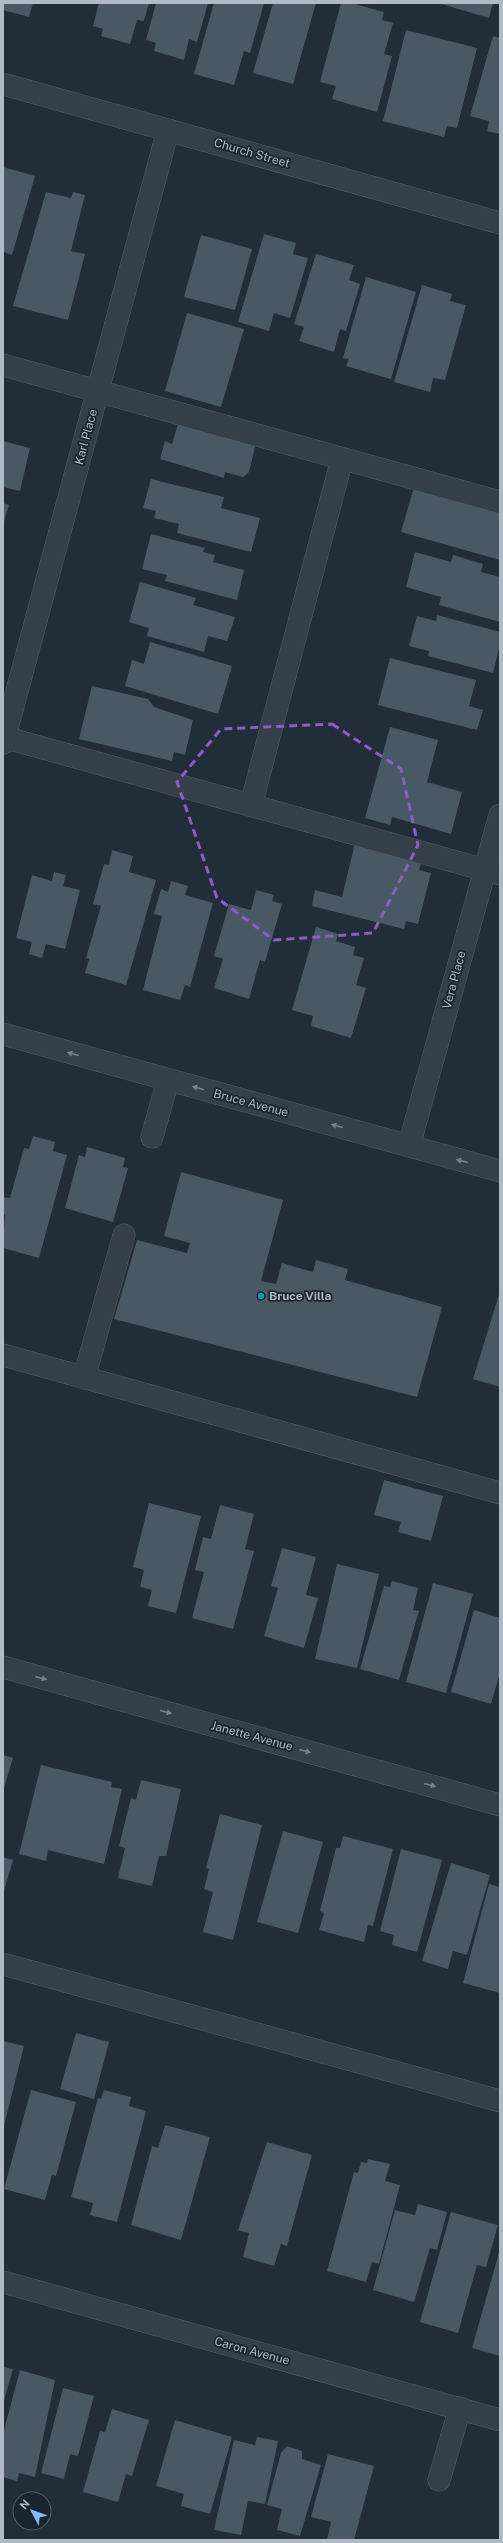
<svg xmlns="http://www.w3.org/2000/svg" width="503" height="2543" font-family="'Public Sans',sans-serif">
<rect width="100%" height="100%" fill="#212d39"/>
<g fill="#495865">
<path d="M 3,3 L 33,3 L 29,17 L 3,10 Z"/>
<path d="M 99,3 L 149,3 L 144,21 L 137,20 L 130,44 L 101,36 L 103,29 L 93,26 Z"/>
<path d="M 156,3 L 208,3 L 197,42 L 189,39 L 184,60 L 154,51 L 156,43 L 146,40 Z"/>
<path d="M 214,3 L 264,3 L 250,53 L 244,51 L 234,85 L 194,74 Z"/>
<path d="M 273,3 L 316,3 L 293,84 L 253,73 Z"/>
<path d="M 341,3 L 351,3 L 384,12 L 382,20 L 393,23 L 384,54 L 392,56 L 377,112 L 332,99 L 336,86 L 320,82 Z"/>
<path d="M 438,3 L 493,3 L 489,18 Z"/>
<path d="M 406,30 L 477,48 L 457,128 L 447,126 L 444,137 L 383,121 Z"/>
<path d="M 493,36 L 500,38 L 500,134 L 487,131 L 489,121 L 470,116 Z"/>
<path d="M 3,167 L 35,176 L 12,255 L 3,252 Z"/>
<path d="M 46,192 L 71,198 L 73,192 L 85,195 L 71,251 L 85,254 L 68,320 L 13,306 Z"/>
<path d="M 264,234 L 296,243 L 293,254 L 308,258 L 290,318 L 274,313 L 269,331 L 238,322 Z"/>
<path d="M 201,235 L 252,249 L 235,310 L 184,297 Z"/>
<path d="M 316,254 L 354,265 L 349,280 L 360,284 L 346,331 L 340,329 L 334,352 L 299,341 L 304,327 L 294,324 Z"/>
<path d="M 366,277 L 416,292 L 391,379 L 346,366 L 349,359 L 343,358 Z"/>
<path d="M 422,285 L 452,294 L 450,301 L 466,305 L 445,380 L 433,378 L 430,392 L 394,382 Z"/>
<path d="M 187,313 L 244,329 L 221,407 L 165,391 Z"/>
<path d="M 179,421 L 256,443 L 249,472 L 243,477 L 225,472 L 224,478 L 160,459 L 165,441 L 172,444 Z"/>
<path d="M 3,441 L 30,448 L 20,491 L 3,487 Z"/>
<path d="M 151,479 L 224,497 L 221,508 L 260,518 L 251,552 L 177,533 L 179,524 L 154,518 L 156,511 L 143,508 Z"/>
<path d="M 414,487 L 500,511 L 500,560 L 401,532 Z"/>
<path d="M 3,503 L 9,505 L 3,525 Z"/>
<path d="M 151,534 L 205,548 L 203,552 L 215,555 L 213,562 L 244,570 L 237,600 L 165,581 L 167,575 L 142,569 Z"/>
<path d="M 415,552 L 451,562 L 453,555 L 483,564 L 481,572 L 500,577 L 500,622 L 439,605 L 441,597 L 406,587 Z"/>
<path d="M 140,582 L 196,598 L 193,605 L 235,617 L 227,641 L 208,636 L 204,652 L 147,636 L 149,628 L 129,622 Z"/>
<path d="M 437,615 L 500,632 L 500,644 L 493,673 L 428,656 L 429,651 L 409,646 L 417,616 L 436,621 Z"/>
<path d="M 150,642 L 232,666 L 218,714 L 125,686 L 132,660 L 144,664 Z"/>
<path d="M 390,658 L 476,680 L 469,706 L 483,710 L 477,730 L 378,705 Z"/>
<path d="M 92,686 L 148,699 L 154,707 L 193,720 L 185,755 L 174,752 L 172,761 L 79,739 Z"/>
<path d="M 390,727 L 438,740 L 427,782 L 462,792 L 451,834 L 392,817 L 390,825 L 365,818 Z"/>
<path d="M 355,843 L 422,860 L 419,870 L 431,873 L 418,924 L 406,921 L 404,929 L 312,906 L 315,890 L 342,897 Z"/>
<path d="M 112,850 L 133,856 L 129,872 L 156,880 L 126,985 L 85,973 L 89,959 L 86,958 L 101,906 L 93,904 L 104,864 L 109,865 Z"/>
<path d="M 54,872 L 66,875 L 63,886 L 80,890 L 65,949 L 46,944 L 42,958 L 29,954 L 32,942 L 16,938 L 32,875 L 52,881 Z"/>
<path d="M 171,881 L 188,886 L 185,895 L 213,903 L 190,987 L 185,985 L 180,1000 L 143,990 L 162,916 L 154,914 L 161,889 L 168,892 Z"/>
<path d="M 256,890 L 274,895 L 272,901 L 282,904 L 265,962 L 260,960 L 249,999 L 214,988 L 223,959 L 214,956 L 229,904 L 251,910 Z"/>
<path d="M 316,927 L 338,934 L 336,941 L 355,947 L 353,955 L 364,958 L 356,985 L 366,988 L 351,1038 L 311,1026 L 313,1016 L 292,1010 Z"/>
<path d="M 33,1136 L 55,1142 L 53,1151 L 67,1155 L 39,1258 L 3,1248 L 5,1215 L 3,1214 L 3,1197 L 10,1198 L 24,1148 L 29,1149 Z"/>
<path d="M 87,1147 L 125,1158 L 123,1167 L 128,1168 L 113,1222 L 65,1208 L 79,1155 L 85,1157 Z"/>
<path d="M 181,1172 L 283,1200 L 261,1281 L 276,1284 L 282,1263 L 313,1272 L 316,1260 L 348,1269 L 345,1280 L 442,1307 L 417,1397 L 114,1319 L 137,1240 L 187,1253 L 190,1243 L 164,1236 Z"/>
<path d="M 500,1291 L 500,1387 L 473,1379 Z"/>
<path d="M 384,1480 L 443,1496 L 431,1541 L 398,1532 L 401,1522 L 374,1515 Z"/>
<path d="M 149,1503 L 201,1516 L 176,1613 L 148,1606 L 152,1590 L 140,1587 L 144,1570 L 133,1567 Z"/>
<path d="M 220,1505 L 254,1514 L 245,1549 L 254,1551 L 233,1629 L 192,1618 L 204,1572 L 195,1570 L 203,1537 L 211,1539 Z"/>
<path d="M 282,1548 L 316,1557 L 306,1595 L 318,1598 L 304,1648 L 264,1636 L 278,1588 L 271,1586 Z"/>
<path d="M 337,1564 L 379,1574 L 357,1668 L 315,1659 Z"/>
<path d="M 392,1581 L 418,1588 L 413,1610 L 419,1611 L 399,1680 L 360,1669 L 384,1586 L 390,1587 Z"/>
<path d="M 433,1583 L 473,1594 L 446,1693 L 406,1682 Z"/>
<path d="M 474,1610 L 500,1618 L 500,1673 L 491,1704 L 451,1692 Z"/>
<path d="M 3,1755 L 13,1758 L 3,1791 Z"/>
<path d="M 41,1765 L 112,1782 L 111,1787 L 122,1789 L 104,1864 L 48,1850 L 46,1861 L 19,1854 Z"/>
<path d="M 141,1780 L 181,1789 L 166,1856 L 159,1856 L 152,1886 L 118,1878 L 125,1848 L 119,1846 L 131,1798 L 136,1800 Z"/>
<path d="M 220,1814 L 262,1825 L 233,1940 L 203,1932 L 213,1892 L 204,1889 L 209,1869 L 206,1868 Z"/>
<path d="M 283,1831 L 323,1842 L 298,1933 L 257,1922 Z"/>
<path d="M 343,1836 L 393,1849 L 373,1926 L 368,1925 L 364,1942 L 319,1930 L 324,1913 L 320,1911 L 336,1848 L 340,1848 Z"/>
<path d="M 401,1849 L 442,1860 L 417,1952 L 392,1945 L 394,1935 L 380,1931 Z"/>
<path d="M 3,1857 L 13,1860 L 3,1894 Z"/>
<path d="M 451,1863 L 490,1875 L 467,1955 L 453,1951 L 448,1969 L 422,1961 Z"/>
<path d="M 489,1884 L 500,1887 L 500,1993 L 463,1983 Z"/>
<path d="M 76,2033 L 109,2042 L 94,2099 L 60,2089 Z"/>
<path d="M 3,2041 L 24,2046 L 4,2126 L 3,2126 Z"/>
<path d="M 31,2090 L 76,2102 L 56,2176 L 52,2175 L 45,2200 L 4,2189 Z"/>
<path d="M 104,2090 L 131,2097 L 129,2106 L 146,2111 L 117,2222 L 90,2215 L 93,2203 L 71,2197 L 98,2098 L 101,2099 Z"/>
<path d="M 165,2125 L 210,2137 L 181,2240 L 131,2225 L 152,2146 L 158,2148 Z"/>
<path d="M 267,2142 L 312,2155 L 287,2246 L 281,2244 L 274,2266 L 243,2257 L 249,2233 L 238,2230 Z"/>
<path d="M 368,2159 L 390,2164 L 385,2181 L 400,2185 L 379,2264 L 372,2262 L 366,2282 L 327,2271 L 354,2172 L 358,2173 L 361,2162 L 367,2163 Z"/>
<path d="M 418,2204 L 447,2212 L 437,2250 L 430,2248 L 414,2302 L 373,2290 L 395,2210 L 415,2215 Z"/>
<path d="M 451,2212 L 498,2225 L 486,2267 L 477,2265 L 458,2333 L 420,2322 Z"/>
<path d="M 500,2249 L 500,2356 L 472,2348 Z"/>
<path d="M 3,2367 L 13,2369 L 3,2404 Z"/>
<path d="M 20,2370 L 55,2380 L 35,2477 L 19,2473 L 17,2481 L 3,2477 L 3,2434 Z"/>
<path d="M 63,2388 L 94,2396 L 78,2456 L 70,2454 L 64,2479 L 41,2473 Z"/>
<path d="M 112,2409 L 149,2420 L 132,2476 L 126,2474 L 118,2502 L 83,2492 L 100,2431 L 105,2432 Z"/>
<path d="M 175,2420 L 232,2437 L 210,2514 L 181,2506 L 184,2494 L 156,2486 Z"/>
<path d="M 257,2437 L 278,2441 L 265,2504 L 248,2501 L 241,2535 L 214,2530 L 234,2440 L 255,2445 Z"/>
<path d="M 287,2446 L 302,2451 L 302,2459 L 321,2465 L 300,2536 L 277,2530 L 282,2509 L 267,2505 L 281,2453 Z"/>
<path d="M 328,2454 L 374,2466 L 354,2540 L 327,2540 L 331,2522 L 311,2517 Z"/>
</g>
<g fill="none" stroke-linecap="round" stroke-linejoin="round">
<g stroke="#525d67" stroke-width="23">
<g id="minor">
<path d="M 3,84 L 500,223"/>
<path d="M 3,365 L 500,502"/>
<path d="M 3,737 L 500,874"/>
<path d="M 3,743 L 168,130"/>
<path d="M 251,805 L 342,459"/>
<path d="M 3,1034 L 500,1171"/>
<path d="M 152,1137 L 168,1080"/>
<path d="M 409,1146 L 500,815"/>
<path d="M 3,1355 L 500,1493"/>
<path d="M 84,1378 L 124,1235"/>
<path d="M 3,1667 L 500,1805"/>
<path d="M 3,1964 L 500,2101"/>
<path d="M 3,2282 L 500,2420"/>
<path d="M 439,2480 L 460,2408"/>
</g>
</g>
<use href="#minor" stroke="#343f49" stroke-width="22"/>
</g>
<defs><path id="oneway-solid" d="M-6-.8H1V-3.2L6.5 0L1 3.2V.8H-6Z"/></defs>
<g fill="#78838e">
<use href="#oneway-solid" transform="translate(73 1054) rotate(-165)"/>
<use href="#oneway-solid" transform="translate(198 1088) rotate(-165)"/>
<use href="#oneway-solid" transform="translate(337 1126) rotate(-165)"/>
<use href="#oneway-solid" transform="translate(462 1161) rotate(-165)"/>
<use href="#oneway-solid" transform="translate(41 1678) rotate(15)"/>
<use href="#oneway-solid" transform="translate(166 1712) rotate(15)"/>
<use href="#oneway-solid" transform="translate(305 1751) rotate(15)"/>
<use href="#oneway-solid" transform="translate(430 1785) rotate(15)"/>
</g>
<path fill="none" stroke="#8d5ec1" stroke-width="3" stroke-dasharray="8 5" stroke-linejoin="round" d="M 332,724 L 401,769 L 418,845 L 373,933 L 274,940 L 217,898 L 177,782 L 221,729 Z"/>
<circle fill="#0f9aa8" stroke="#1a242e" stroke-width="1.5" cx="261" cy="1296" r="4"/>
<g text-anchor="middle" stroke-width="3.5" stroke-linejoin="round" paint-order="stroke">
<g font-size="12" fill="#afbac6" stroke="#1a242e">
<text transform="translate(252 153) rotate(16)" y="4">Church Street</text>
<text transform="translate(86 437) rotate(-75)" y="4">Karl Place</text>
<text transform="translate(454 980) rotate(-75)" y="4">Vera Place</text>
<text transform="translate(251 1103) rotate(15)" y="4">Bruce Avenue</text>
<text transform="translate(252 1736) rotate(15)" y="4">Janette Avenue</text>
<text transform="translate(252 2351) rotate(15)" y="4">Caron Avenue</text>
</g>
<g font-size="12" font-weight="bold" fill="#afbac6" stroke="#1a242e" text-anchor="start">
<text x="269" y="1300">Bruce Villa</text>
</g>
</g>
<rect width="503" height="2543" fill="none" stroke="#afbac6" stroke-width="8"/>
<g transform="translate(32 2511) rotate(311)"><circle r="19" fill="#1a242e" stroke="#56606b"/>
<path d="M0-3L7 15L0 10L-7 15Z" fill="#81bbf8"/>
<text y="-6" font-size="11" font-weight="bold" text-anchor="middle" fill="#afbac6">N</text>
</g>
</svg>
